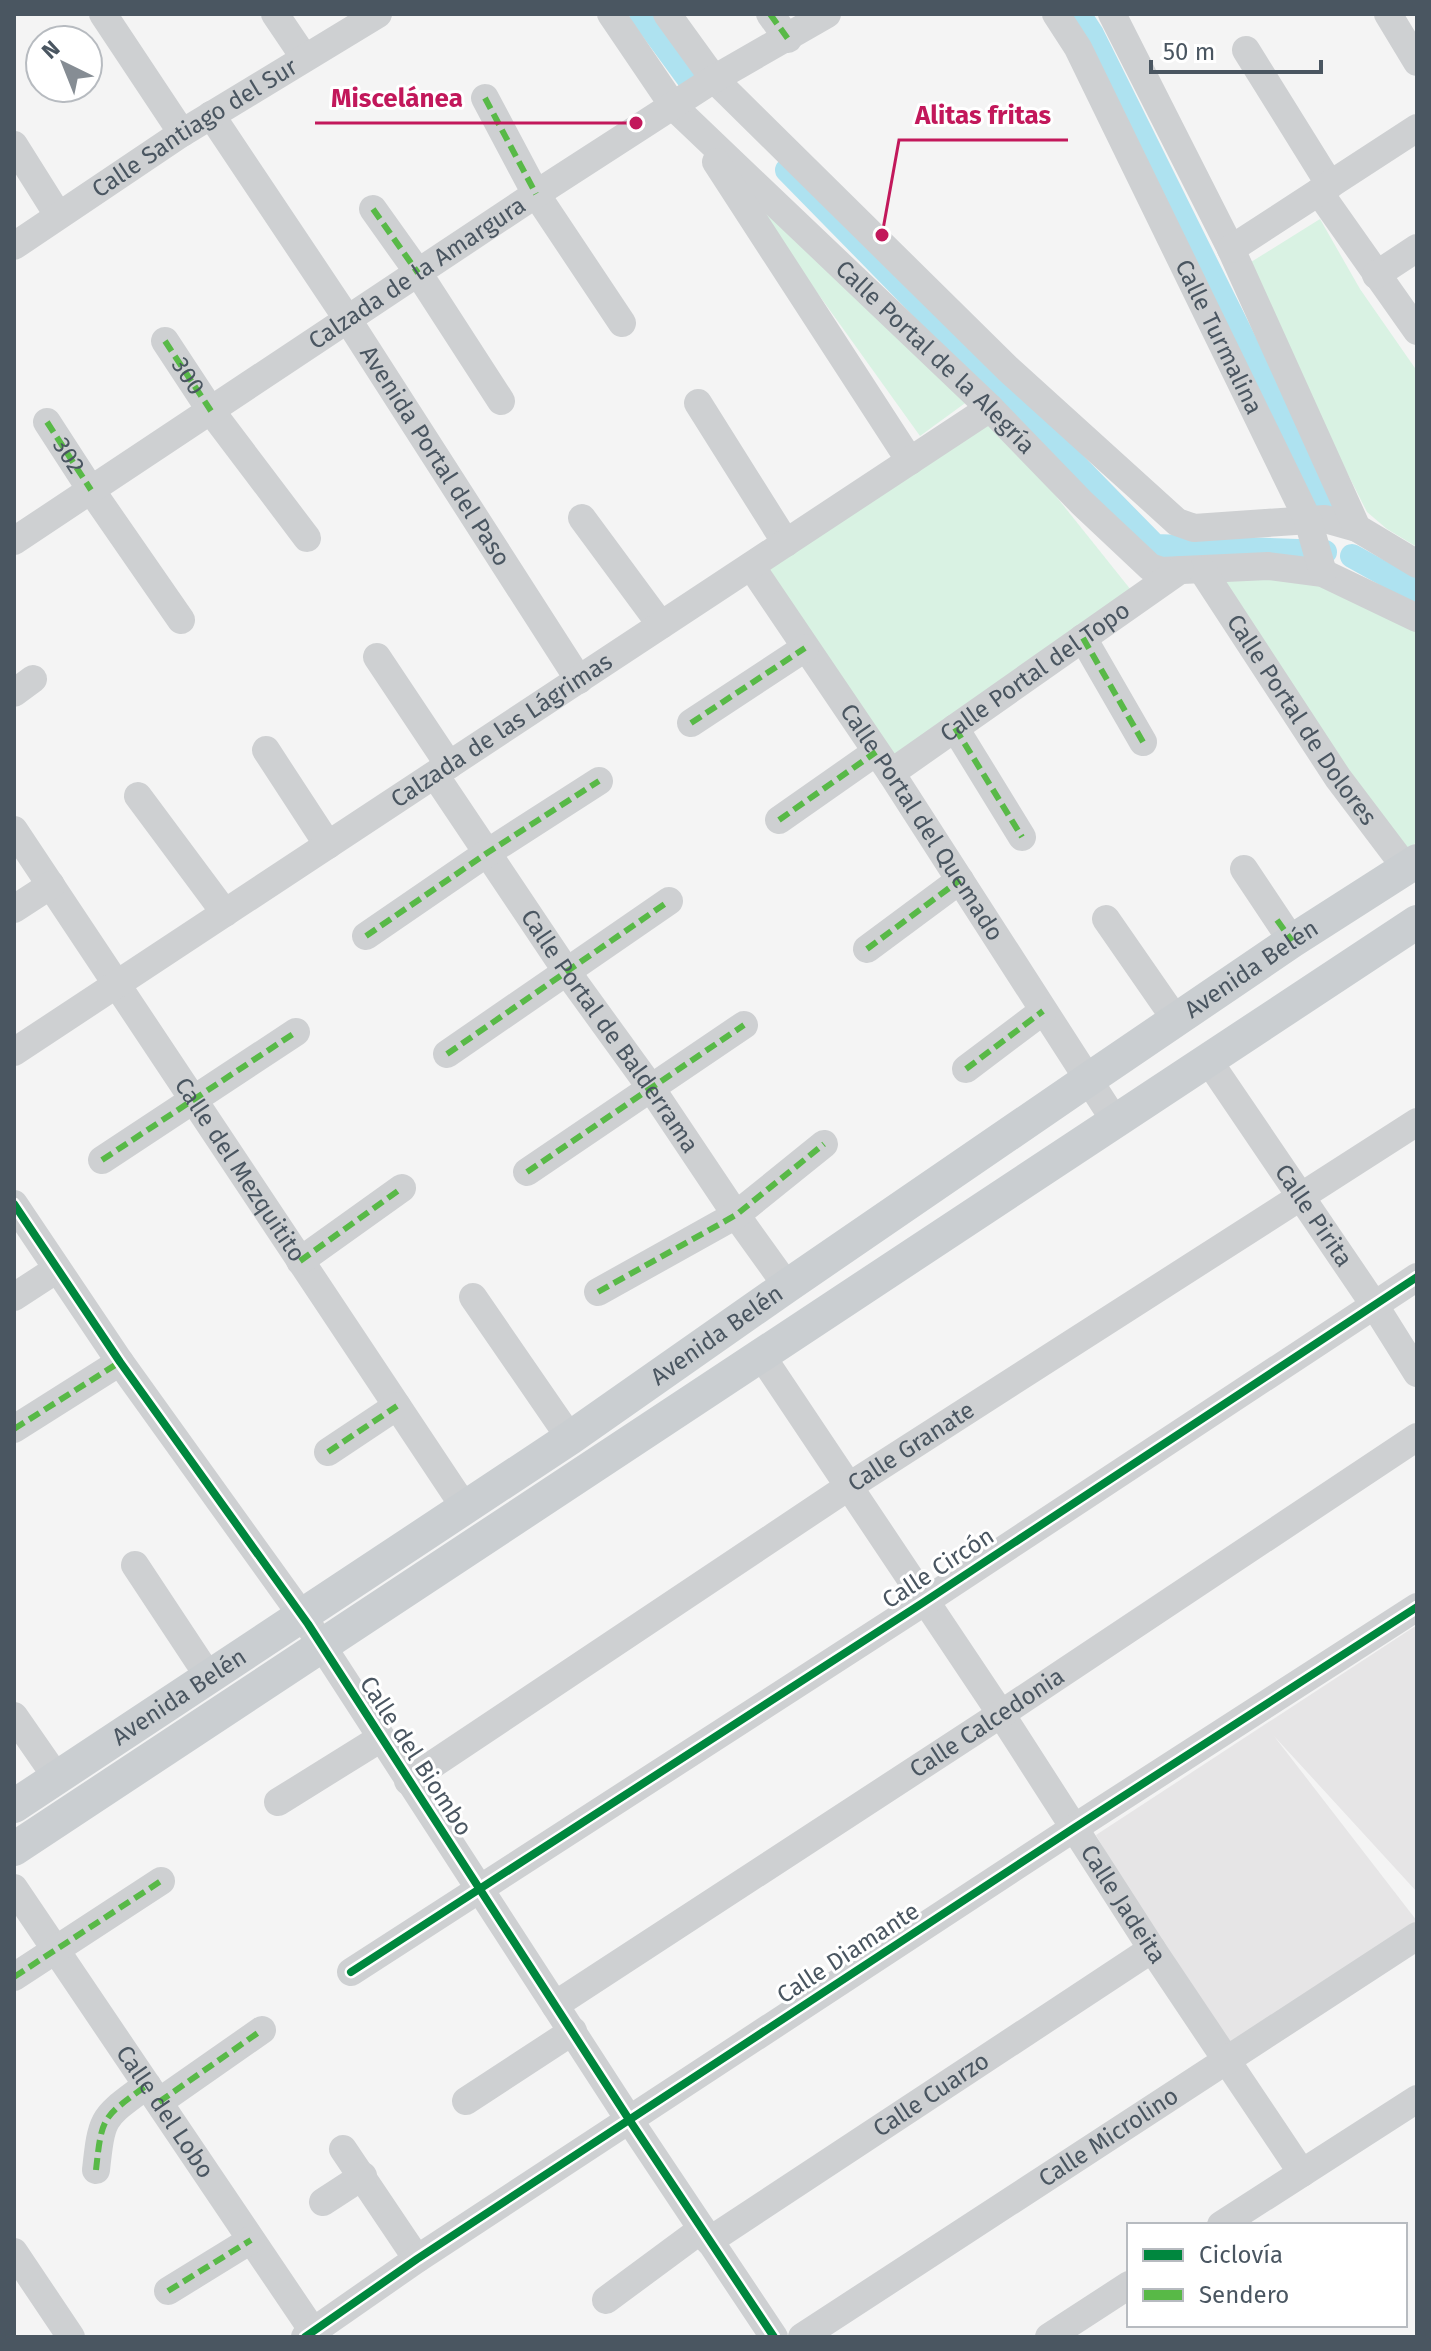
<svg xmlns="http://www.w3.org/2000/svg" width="1431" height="2351" font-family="'Fira Sans',sans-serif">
<rect width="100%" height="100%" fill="#f4f4f4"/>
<path fill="#e6e5e6" d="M 1417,1625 L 1417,1892 L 1274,1736 L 1417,1921 L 1229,2049 L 1159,1946 L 1096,1835 Z"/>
<g fill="#d9f2e3">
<path d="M 730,171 L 968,401 L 920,436 Z"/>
<path d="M 1320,219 L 1360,289 L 1417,371 L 1417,547 L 1387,529 L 1367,512 L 1243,267 Z"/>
<path d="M 991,415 L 1131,590 L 882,768 L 755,572 Z"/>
<path d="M 1325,577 L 1417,630 L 1417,842 L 1404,851 L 1217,581 Z"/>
</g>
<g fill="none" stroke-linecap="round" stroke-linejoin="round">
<g stroke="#aee2f0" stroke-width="24">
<path d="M 641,14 L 693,85"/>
<path d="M 1079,14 L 1092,34 L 1331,515"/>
<path d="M 787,170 L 1155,546 L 1325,552"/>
<path d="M 1352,556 L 1417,592"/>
</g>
<g stroke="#ced0d2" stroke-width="28">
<path d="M 103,14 L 182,133"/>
<path d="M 275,14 L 304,57"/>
<path id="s1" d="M 611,14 L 674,107 L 990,408 L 1082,503 L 1150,567 L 1161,571 L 1268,566 L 1323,573 L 1417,618"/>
<path d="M 667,14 L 714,79 L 1008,369 L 1177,522 L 1194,528 L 1325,519 L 1357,528"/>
<path d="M 770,14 L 788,39"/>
<path id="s2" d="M 1056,14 L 1078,48 L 1308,520 L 1323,573"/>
<path d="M 1112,14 L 1231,249 L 1357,528 L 1417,564"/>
<path d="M 1388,14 L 1417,62"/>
<path d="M 1246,50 L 1330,185"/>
<path d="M 485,98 L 536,194 L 622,323"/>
<path id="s3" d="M 211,115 L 348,320 L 579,680"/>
<path d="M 14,145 L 58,215"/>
<path d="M 716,162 L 910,461"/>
<path d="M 1319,192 L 1417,331"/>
<path d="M 373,209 L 415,268 L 501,401"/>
<path id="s4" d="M 14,246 L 182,133 L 378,14"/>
<path d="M 1231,249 L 1417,128"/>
<path d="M 1376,275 L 1417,248"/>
<path d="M 165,341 L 211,411 L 307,538"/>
<path d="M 698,403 L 786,543"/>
<path d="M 47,422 L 91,490 L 181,620"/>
<path d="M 582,518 L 661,625"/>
<path id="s5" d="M 14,541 L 536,194 L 714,79 L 827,14"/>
<path id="s6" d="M 751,566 L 891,773 L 1115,1121"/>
<path id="s7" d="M 1202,570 L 1338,778 L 1406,868"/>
<path d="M 1083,638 L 1143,742"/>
<path d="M 377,657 L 449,765"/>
<path d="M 14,693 L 33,679"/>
<path d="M 691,723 L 805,648"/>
<path d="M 955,728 L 1022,837"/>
<path d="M 266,750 L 328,845"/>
<path id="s8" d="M 891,773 L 1180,570"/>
<path id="s9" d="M 435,775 L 567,972 L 651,1088 L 736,1215 L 787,1286"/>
<path d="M 138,796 L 225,913"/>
<path d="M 779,820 L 876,752"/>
<path id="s10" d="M 14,830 L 465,1508"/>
<path d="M 1244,869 L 1292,941"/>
<path d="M 14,909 L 51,885"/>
<path d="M 1106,919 L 1176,1020"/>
<path d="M 366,936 L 487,853 L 599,781"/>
<path d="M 867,949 L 960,880"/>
<path id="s11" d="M 14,1052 L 990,408"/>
<path d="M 447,1054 L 669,901"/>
<path id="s12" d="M 1208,1060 L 1375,1306 L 1417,1373"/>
<path d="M 966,1069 L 1043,1011"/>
<path d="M 102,1160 L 296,1032"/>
<path d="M 527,1172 L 744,1025"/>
<path d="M 14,1204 L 120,1362 L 308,1624 L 630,2121 L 774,2337"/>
<path d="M 300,1261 L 402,1188"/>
<path d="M 598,1292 L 736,1215 L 824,1144"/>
<path d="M 14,1297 L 57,1269"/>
<path d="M 473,1297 L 570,1438"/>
<path id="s13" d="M 761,1355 L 1001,1714 L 1152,1949 L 1302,2173"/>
<path d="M 14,1429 L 120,1362"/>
<path d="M 328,1452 L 397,1406"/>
<path d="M 135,1565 L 209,1677"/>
<path d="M 14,1716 L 57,1778"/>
<path id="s14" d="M 408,1781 L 848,1487 L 1417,1122"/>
<path d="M 278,1802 L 381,1738"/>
<path id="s15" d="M 14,1888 L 317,2337"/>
<path d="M 351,1972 L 924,1602 L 1417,1277"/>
<path d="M 14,1977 L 161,1881"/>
<path id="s16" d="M 555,2005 L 1001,1714 L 1417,1437"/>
<path d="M 466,2101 L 573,2031"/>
<path d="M 159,2102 L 262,2030"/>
<path d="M 343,2149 L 417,2259"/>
<path d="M 96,2170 C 102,2114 103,2118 147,2085"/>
<path d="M 323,2202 L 363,2176"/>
<path d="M 1221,2225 L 1417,2099"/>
<path id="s17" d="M 709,2241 L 1152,1949"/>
<path d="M 14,2252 L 71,2337"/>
<path d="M 168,2291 L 251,2240"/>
<path d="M 606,2300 L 702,2229"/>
<path d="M 305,2337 L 417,2259 L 1074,1828 L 1417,1607"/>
<path id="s18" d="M 802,2337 L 1417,1936"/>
<path d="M 1049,2337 L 1129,2285"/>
</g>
<g stroke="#caced1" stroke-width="34">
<path id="s19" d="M 14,1806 L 570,1438 L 787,1286 L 1089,1079 L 1292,941 L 1417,861"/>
<path d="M 14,1849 L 1417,922"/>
</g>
<g stroke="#58b947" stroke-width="6" stroke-dasharray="12 6" stroke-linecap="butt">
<path d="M 770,14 L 788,39"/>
<path d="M 485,98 L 536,194"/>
<path d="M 373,209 L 418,273"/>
<path id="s20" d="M 165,341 L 211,411"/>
<path id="s21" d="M 47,422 L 91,490"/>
<path d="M 1083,638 L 1143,742"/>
<path d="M 691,723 L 805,648"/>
<path d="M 955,728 L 1022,837"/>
<path d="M 779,820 L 876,752"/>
<path d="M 1277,920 L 1292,941"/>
<path d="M 366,936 L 487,853 L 599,781"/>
<path d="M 867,949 L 960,880"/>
<path d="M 447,1054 L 669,901"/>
<path d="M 966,1069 L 1043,1011"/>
<path d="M 102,1160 L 296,1032"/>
<path d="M 527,1172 L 744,1025"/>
<path d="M 300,1261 L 402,1188"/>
<path d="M 598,1292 L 736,1215 L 824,1144"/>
<path d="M 14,1429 L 120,1362"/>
<path d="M 328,1452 L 397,1406"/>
<path d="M 14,1977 L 161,1881"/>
<path d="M 159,2102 L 262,2030"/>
<path d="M 96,2170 C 102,2114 103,2118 147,2085"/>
<path d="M 168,2291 L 251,2240"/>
</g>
<g stroke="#fff" stroke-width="13">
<g id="cycleway">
<path d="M 14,1204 L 120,1362 L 308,1624 L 630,2121 L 774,2337"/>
<path d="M 351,1972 L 924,1602 L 1417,1277"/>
<path d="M 305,2337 L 417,2259 L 1074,1828 L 1417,1607"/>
</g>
</g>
<use href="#cycleway" stroke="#00873e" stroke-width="8"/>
</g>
<g text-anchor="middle" stroke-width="6" stroke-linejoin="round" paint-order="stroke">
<g font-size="24" fill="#4a5661" stroke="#fff">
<text dy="8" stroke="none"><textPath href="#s4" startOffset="216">Calle Santiago del Sur</textPath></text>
<text dy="8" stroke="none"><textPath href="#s5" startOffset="484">Calzada de la Amargura</textPath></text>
<text dy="8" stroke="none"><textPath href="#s2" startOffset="362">Calle Turmalina</textPath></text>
<text dy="8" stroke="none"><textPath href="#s1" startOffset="474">Calle Portal de la Alegría</textPath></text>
<text dy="8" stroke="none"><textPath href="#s20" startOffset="42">300</textPath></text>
<text dy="8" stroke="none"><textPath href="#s21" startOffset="40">302</textPath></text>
<text dy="8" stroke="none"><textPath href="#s3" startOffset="408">Avenida Portal del Paso</textPath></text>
<text dy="8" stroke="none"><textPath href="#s8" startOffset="176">Calle Portal del Topo</textPath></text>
<text dy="8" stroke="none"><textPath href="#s7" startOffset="180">Calle Portal de Dolores</textPath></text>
<text dy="8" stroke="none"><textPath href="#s11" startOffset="584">Calzada de las Lágrimas</textPath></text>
<text dy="8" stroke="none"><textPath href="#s6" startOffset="308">Calle Portal del Quemado</textPath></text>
<text dy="8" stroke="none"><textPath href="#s19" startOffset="1494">Avenida Belén</textPath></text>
<text dy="8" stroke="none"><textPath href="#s9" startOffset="310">Calle Portal de Balderrama</textPath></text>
<text dy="8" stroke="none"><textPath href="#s10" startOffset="408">Calle del Mezquitito</textPath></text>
<text dy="8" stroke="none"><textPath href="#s12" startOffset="188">Calle Pirita</textPath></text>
<text dy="8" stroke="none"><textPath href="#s19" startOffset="846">Avenida Belén</textPath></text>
<text dy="8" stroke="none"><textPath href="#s14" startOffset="604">Calle Granate</textPath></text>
<text transform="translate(938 1568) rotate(-33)" y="8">Calle Circón</text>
<text dy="8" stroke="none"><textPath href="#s19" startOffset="198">Avenida Belén</textPath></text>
<text dy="8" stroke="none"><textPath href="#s16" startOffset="516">Calle Calcedonia</textPath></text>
<text transform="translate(416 1756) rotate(57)" y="8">Calle del Biombo</text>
<text dy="8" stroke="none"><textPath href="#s13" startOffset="658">Calle Jadeita</textPath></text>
<text transform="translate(848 1953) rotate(-33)" y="8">Calle Diamante</text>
<text dy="8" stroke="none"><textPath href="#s17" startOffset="266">Calle Cuarzo</textPath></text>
<text dy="8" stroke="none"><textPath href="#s15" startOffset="270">Calle del Lobo</textPath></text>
<text dy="8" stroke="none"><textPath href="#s18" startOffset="366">Calle Microlino</textPath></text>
</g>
</g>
<path fill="none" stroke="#c2185b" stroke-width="3" d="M636 123L479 123H315M882 235L899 140H1068"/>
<g fill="#c2185b" stroke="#fff" stroke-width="3">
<circle cx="636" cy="123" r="8"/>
<circle cx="882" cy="235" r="8"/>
</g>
<g font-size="26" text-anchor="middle" font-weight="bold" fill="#c2185b" stroke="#fff" stroke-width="6" stroke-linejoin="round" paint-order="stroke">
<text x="397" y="107">Miscelánea</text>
<text x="983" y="124">Alitas fritas</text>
</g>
<rect width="1431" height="2351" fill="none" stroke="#4a5661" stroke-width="32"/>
<rect x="1127" y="2223" width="280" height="104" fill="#ffffff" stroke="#b7bbc0" stroke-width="2"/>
<rect x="1143" y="2249" width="40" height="12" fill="#00873e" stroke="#b7bbc0" stroke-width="2"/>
<text x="1199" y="2263" font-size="24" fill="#4a5661">Ciclovía</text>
<rect x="1143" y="2289" width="40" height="12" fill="#58b947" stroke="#b7bbc0" stroke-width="2"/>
<text x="1199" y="2303" font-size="24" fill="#4a5661">Sendero</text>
<g transform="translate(64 64) rotate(317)"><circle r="38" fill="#ffffff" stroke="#b7bbc0" stroke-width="2"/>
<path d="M0-6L14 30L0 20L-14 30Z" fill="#868d94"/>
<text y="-12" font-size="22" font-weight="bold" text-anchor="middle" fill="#4a5661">N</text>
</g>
<path d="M1151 60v12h170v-12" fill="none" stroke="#4a5661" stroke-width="4"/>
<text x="1163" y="60" font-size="24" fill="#4a5661" stroke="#ffffff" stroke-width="6" paint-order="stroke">50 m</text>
</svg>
